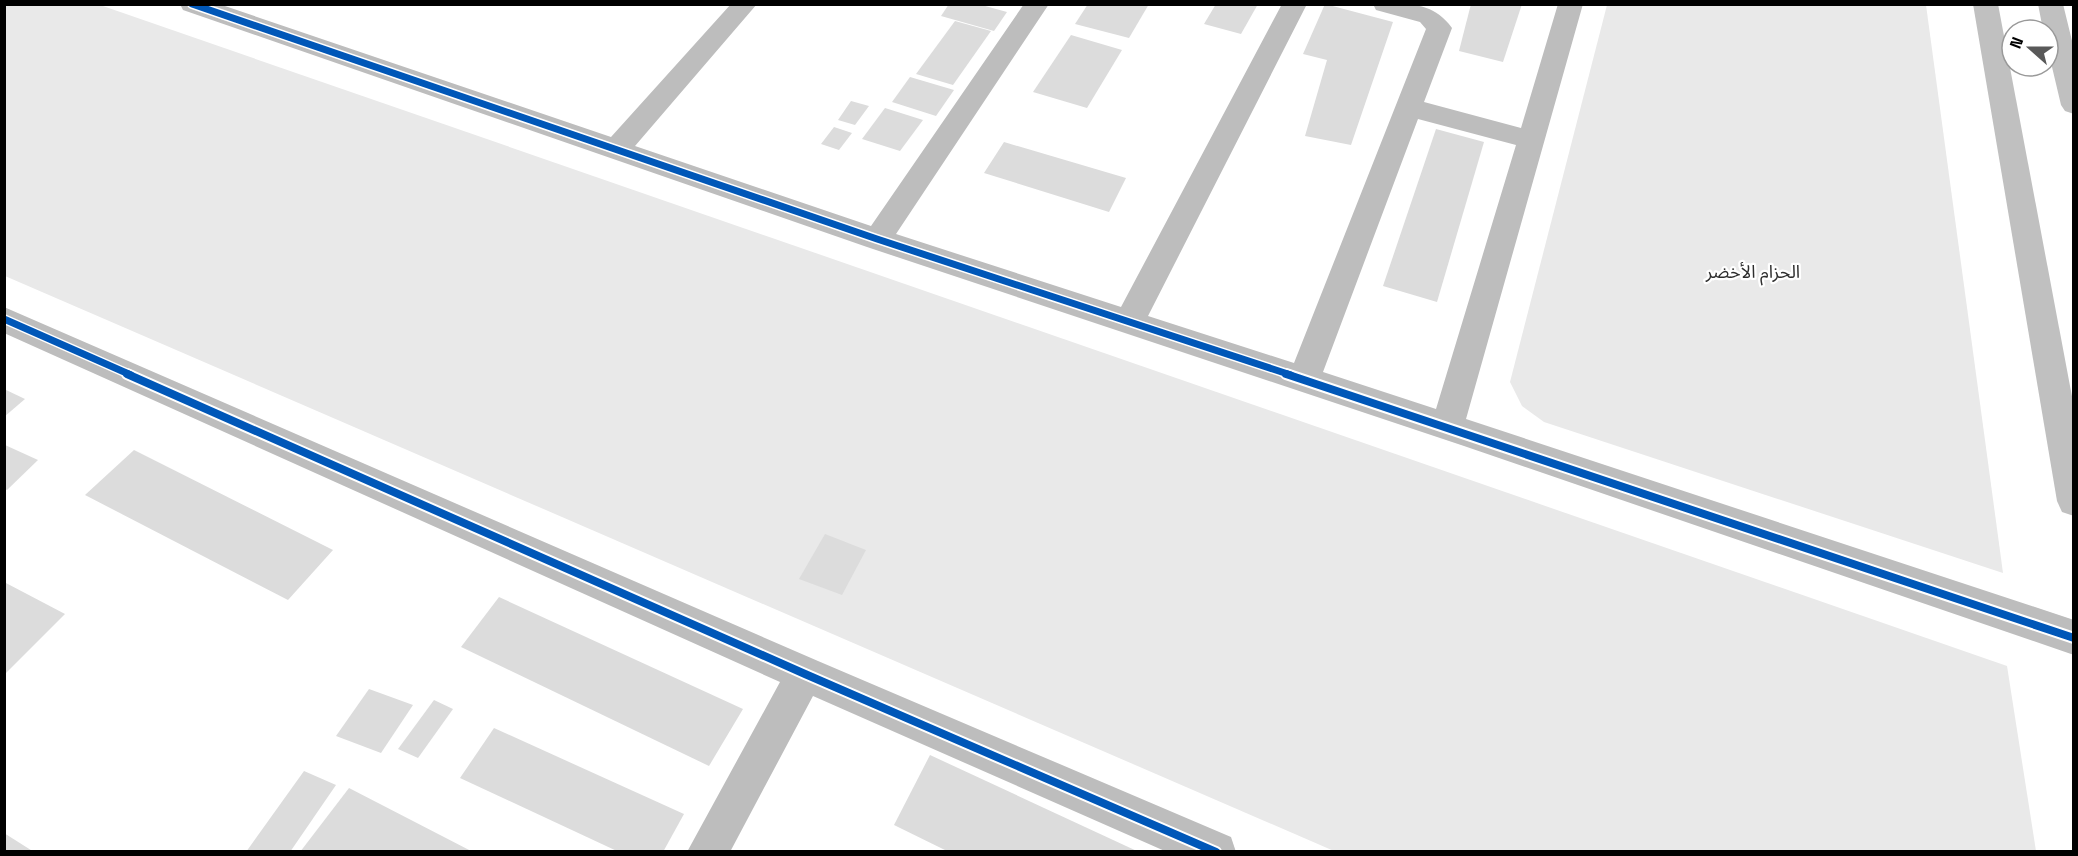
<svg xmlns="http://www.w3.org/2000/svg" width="2078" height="856" font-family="'Space Grotesk','Noto Sans Arabic',sans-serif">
<rect width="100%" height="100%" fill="#fff"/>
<g fill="#e9e9e9">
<path d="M 5,5 L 100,5 L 2007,666 L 2036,851 L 1334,851 L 5,276 Z"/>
<path d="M 1607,5 L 1926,5 L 2003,573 L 1544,422 L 1522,406 L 1510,382 Z"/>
</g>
<g fill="#dcdcdc">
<path d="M 949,4 L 978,4 L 1007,12 L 994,31 L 941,16 Z"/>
<path d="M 1088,4 L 1149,4 L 1129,38 L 1075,24 Z"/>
<path d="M 1216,4 L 1258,4 L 1241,34 L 1204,24 Z"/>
<path d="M 1325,4 L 1393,22 L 1351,145 L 1305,136 L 1327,60 L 1303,54 Z"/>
<path d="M 1471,4 L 1522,4 L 1503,62 L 1459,51 Z"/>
<path d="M 955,21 L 991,31 L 953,85 L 916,74 Z"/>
<path d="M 1071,35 L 1122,50 L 1087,108 L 1033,92 Z"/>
<path d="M 910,77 L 954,90 L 936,116 L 892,102 Z"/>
<path d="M 851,101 L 869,106 L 855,125 L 838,120 Z"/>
<path d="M 885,108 L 923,120 L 900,151 L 862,139 Z"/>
<path d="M 834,127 L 852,133 L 839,150 L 821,144 Z"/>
<path d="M 1436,129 L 1484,142 L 1437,302 L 1383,286 Z"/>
<path d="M 1004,142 L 1126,178 L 1109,212 L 984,173 Z"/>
<path d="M 4,389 L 25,399 L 4,417 Z"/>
<path d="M 5,445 L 38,460 L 7,490 L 5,489 Z"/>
<path d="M 134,450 L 333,550 L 288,600 L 85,495 Z"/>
<path d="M 825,534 L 866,550 L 842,595 L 799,579 Z"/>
<path d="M 4,582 L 65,614 L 4,675 Z"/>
<path d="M 499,597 L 743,709 L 709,766 L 461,647 Z"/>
<path d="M 369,689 L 413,705 L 381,753 L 336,736 Z"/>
<path d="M 434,700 L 453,709 L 418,758 L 398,749 Z"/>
<path d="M 494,728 L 684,814 L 663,852 L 619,852 L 460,778 Z"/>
<path d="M 930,755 L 1139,852 L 949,852 L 894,825 Z"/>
<path d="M 304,771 L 336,785 L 290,852 L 246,852 Z"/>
<path d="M 349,788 L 473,852 L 300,852 Z"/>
<path d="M 4,833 L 34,852 L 4,852 Z"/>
</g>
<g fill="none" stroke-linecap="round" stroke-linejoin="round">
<g fill="#bdbdbd" fill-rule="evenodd">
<path d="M 180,4 L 219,4 L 611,137 L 731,4 L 757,4 L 635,146 L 871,226 L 1024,4 L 1049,4 L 896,234 L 1121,307 L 1282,4 L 1307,4 L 1148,316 L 1294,363 L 1426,29 L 1420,22 L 1376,10 L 1373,4 C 1405,4 1432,0 1452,28 L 1424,102 L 1521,128 L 1558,4 L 1583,4 L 1466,419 L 2074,620 L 2074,655 L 1464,446 L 867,247 L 183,10 ZM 1418,119 L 1516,145 L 1436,409 L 1323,372 Z"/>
<path d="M 4,307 L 818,661 L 1231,837 L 1236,852 L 1167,852 L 813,696 L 730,852 L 687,852 L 780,682 L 4,333 Z"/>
</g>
<g fill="#c0c0c0" fill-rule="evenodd">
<path d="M 1973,4 L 1998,4 L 2074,407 L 2074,516 L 2062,512 L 2057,501 Z"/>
<path d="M 2038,4 L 2063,4 L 2074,49 L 2074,114 L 2065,111 L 2061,105 L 2048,50 L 2048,30 L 2043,30 Z"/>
</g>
<g stroke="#fff" stroke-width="10">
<g id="cycleway-far1">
<path d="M 192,4 L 877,239 L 1291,375"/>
<path d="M 4,319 L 131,375"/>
</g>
</g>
<g stroke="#fff" stroke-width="12">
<g id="cycleway">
<path d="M 127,374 L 805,674 L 1216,852"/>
<path d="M 1286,374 L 2074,638"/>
</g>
</g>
<use href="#cycleway-far1" stroke="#0057b8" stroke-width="7"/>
<use href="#cycleway" stroke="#0057b8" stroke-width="8"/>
</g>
<g text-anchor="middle" stroke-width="4.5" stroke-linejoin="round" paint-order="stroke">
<g font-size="18" fill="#2e2e2e" stroke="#fff">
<text x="1753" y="278">الحزام الأخضر</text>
</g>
</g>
<rect width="2078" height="856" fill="none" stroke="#000000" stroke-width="12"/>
<g transform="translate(2030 48) rotate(291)"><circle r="28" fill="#ffffff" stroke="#999999" stroke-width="1.5"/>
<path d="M0-4.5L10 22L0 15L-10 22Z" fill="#595959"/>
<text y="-9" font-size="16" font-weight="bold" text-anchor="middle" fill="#000000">N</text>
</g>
</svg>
